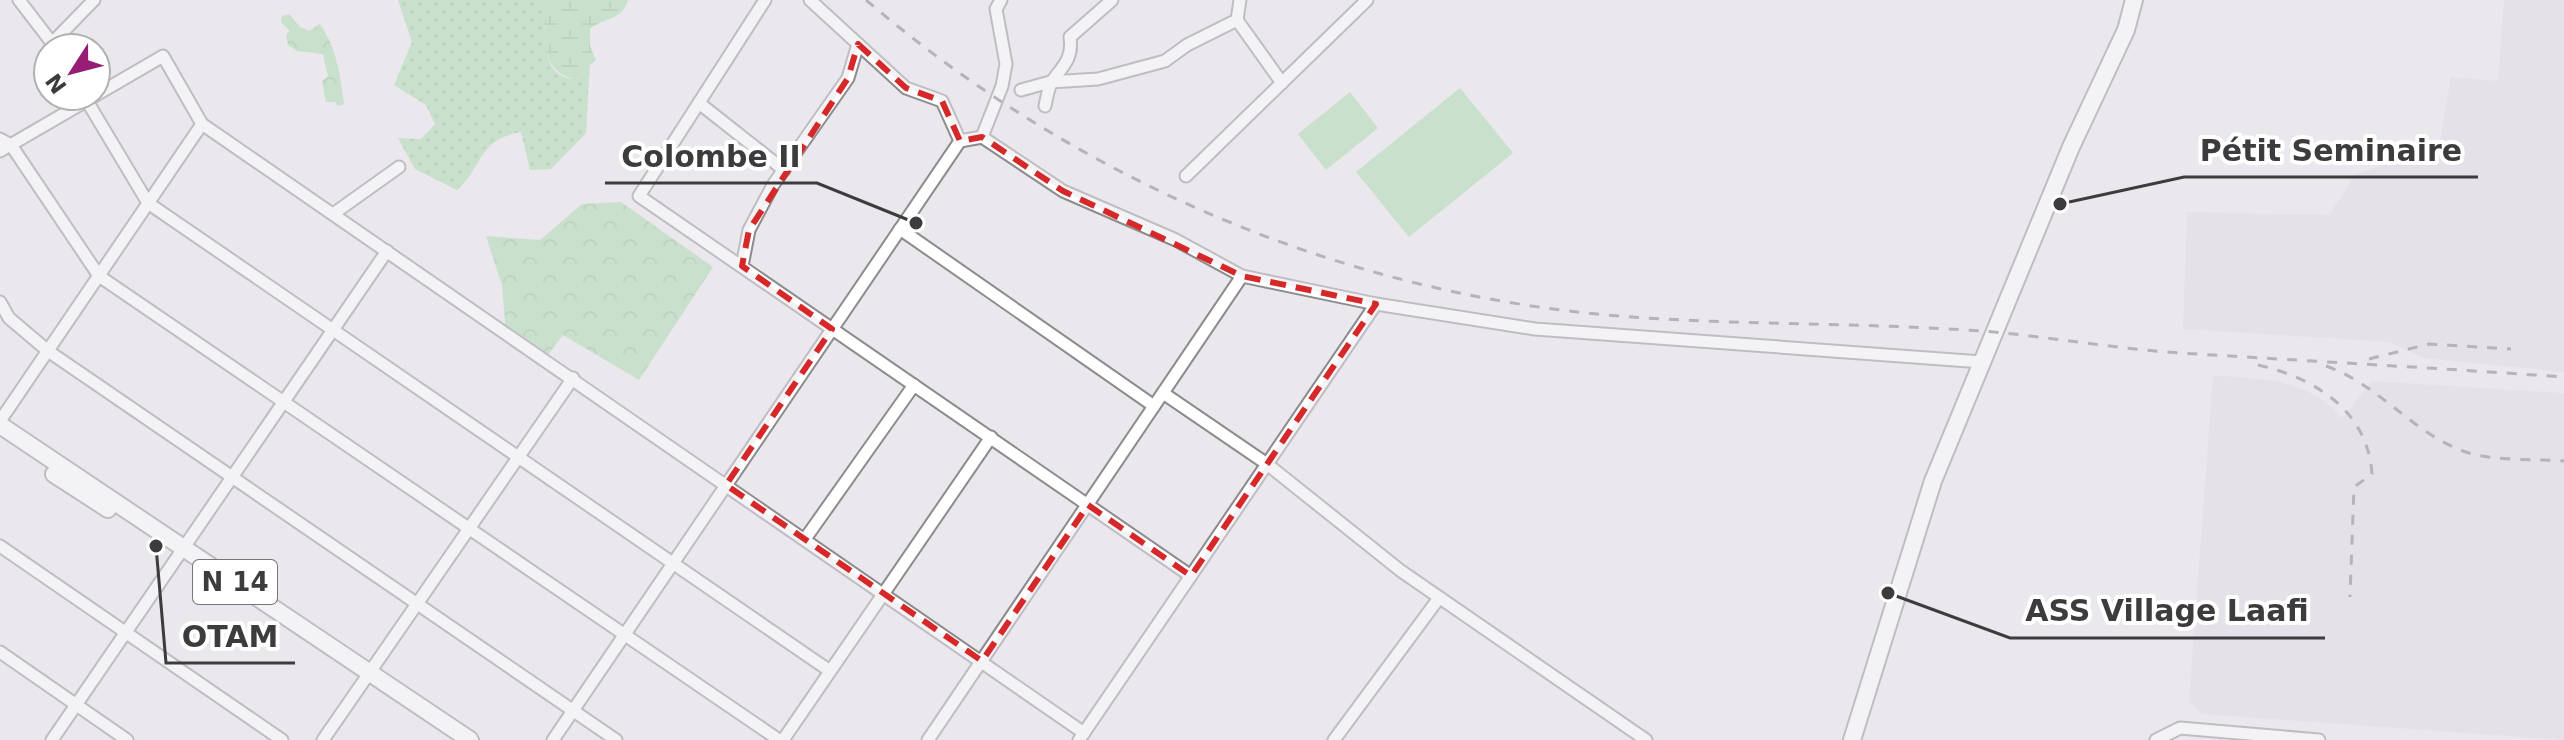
<svg xmlns="http://www.w3.org/2000/svg" width="2564" height="740" font-family="'DejaVu Sans',sans-serif">
<defs>
<pattern id="green-dots" width="8" height="8" patternUnits="userSpaceOnUse" patternTransform="scale(2)"><rect width="8" height="8" fill="#a2d8a4"/><path d="M2 2h.1M6 6h.1" fill="none" stroke="#8cba8e" stroke-width="1.8" stroke-linecap="round"/></pattern>
<pattern id="forest-crowns" width="20" height="18" patternUnits="userSpaceOnUse" patternTransform="scale(2)"><rect width="20" height="18" fill="#a2d8a4"/><path d="M2 6a3 3 0 1 1 6 0M12 15a3 3 0 1 1 6 0" fill="none" stroke="#8cba8e"/></pattern>
<pattern id="wetland-marsh" width="20" height="14" patternUnits="userSpaceOnUse" patternTransform="scale(2)"><rect width="20" height="14" fill="#a2d8a4"/><path d="M1 5h8M5 5V1M11 12h8M15 12V8" fill="none" stroke="#8cba8e"/></pattern>
</defs>
<rect width="100%" height="100%" fill="#eae8ed"/>
<g fill="#dfdae5">
<path d="M 2504,0 L 2564,0 L 2564,372 L 2423,358 L 2390,342 L 2183,329 L 2187,212 L 2329,215 L 2356,174 L 2439,146 L 2451,77 L 2498,81 Z"/>
<path d="M 2213,375 L 2277,381 L 2307,391 L 2324,401 L 2342,418 L 2372,381 L 2564,393 L 2564,740 L 2202,714 L 2189,701 Z"/>
</g>
<path fill="url(#green-dots)" d="M 398,0 L 540,0 C 551,29 532,88 589,78 L 586,133 L 551,169 L 530,170 L 521,132 C 477,140 485,164 457,190 L 415,169 L 398,138 L 421,139 L 435,124 L 426,105 L 394,85 L 412,42 Z"/>
<g fill="url(#forest-crowns)">
<path d="M 289,14 L 300,27 L 309,31 L 320,24 C 337,49 340,74 344,104 L 338,106 L 335,102 L 326,102 L 322,81 L 328,76 L 323,54 L 297,51 L 288,45 L 286,35 L 290,31 L 281,22 L 282,16 Z"/>
<path d="M 621,202 L 713,267 L 639,380 L 563,335 L 545,359 L 506,333 L 502,285 L 486,236 L 540,240 L 582,204 Z"/>
</g>
<path fill="url(#wetland-marsh)" d="M 540,0 L 628,0 C 622,21 604,17 590,29 L 590,46 L 596,60 L 590,65 L 589,78 C 581,81 578,80 570,78 C 535,66 550,27 540,0 Z"/>
<g fill="#a2d8a4">
<path d="M 1460,88 L 1513,153 L 1409,237 L 1356,172 Z"/>
<path d="M 1350,92 L 1378,128 L 1326,170 L 1298,134 Z"/>
</g>
<g fill="none" stroke-linecap="round" stroke-linejoin="round">
<g stroke="#8c8b8e" stroke-width="15">
<g id="street">
<path d="M 19,0 L 55,47"/>
<path d="M 765,0 L 639,196 L 1191,576"/>
<path d="M 810,0 L 906,88 L 942,101 L 960,141"/>
<path d="M 1237,20 L 1282,83"/>
<path d="M 52,43 L 94,0"/>
<path d="M 1021,90 L 1050,82 L 1098,79 L 1165,61 L 1187,45 L 1237,20 L 1240,0"/>
<path d="M 96,95 L 163,56 L 202,124 L 1084,733"/>
<path d="M 84,96 L 148,203 L 830,671"/>
<path d="M 699,103 L 784,170"/>
<path d="M 1045,106 C 1047,97 1048,87 1053,80 C 1064,65 1073,58 1070,37 L 1112,0"/>
<path d="M 982,137 L 1002,86 L 1006,64 L 996,9 L 1001,0"/>
<path d="M 0,139 L 11,145 L 99,276 L 779,740"/>
<path d="M 0,151 L 93,97"/>
<path d="M 1186,176 L 1367,0"/>
<path d="M 333,214 L 399,167"/>
<path d="M 900,229 L 1154,406"/>
<path d="M 742,266 L 749,230 L 773,185 L 848,78 L 858,44"/>
<path d="M 0,302 L 9,318 L 48,351 L 616,740"/>
<path d="M 1163,393 L 1267,464 L 1401,571 L 1646,740"/>
<path d="M 0,421 L 202,124"/>
<path d="M 805,539 L 914,385"/>
<path d="M 0,546 L 282,740"/>
<path d="M 0,652 L 127,740"/>
<path d="M 52,740 L 387,251"/>
<path d="M 323,740 L 573,378"/>
<path d="M 553,740 L 960,141 L 982,137 L 1063,191 L 1176,240 L 1242,276 L 1376,304 L 1535,329 L 1982,362"/>
<path d="M 783,740 L 991,437"/>
<path d="M 928,740 L 1242,276"/>
<path d="M 1079,740 L 1376,304"/>
<path d="M 1334,740 L 1439,598"/>
<path d="M 2156,740 L 2180,728 L 2319,740"/>
</g>
</g>
<g stroke="#8c8b8e" stroke-width="20">
<path id="secondary" d="M 1852,740 L 1933,481 L 2071,147 L 2126,30 L 2134,0"/>
</g>
<g stroke="#8c8b8e" stroke-width="20">
<g id="primary">
<path d="M 0,425 L 470,740"/>
<path d="M 54,474 L 108,509"/>
</g>
</g>
<use href="#street" stroke="#fff" stroke-width="11"/>
<use href="#secondary" stroke="#fff" stroke-width="16"/>
<use href="#primary" stroke="#fff" stroke-width="16"/>
<g stroke="#767578" stroke-width="3" stroke-dasharray="10 10" stroke-linecap="butt">
<path d="M 866,0 C 1077,180 1342,294 1619,316 C 1744,326 1870,322 1994,332 C 2056,338 2118,349 2181,353 C 2308,361 2436,368 2564,377"/>
<path d="M 2369,359 L 2429,344 L 2511,349"/>
<path d="M 2258,365 C 2315,378 2368,411 2372,474 L 2354,487 L 2350,597"/>
<path d="M 2326,366 C 2380,385 2413,434 2466,452 C 2491,461 2536,459 2564,461"/>
</g>
</g>
<path d="M0 0H2564V740H0ZM 858,44 L 906,88 L 942,101 L 960,141 L 982,137 L 1063,191 L 1242,276 L 1376,304 L 1191,576 L 1088,505 L 982,661 L 726,485 L 832,329 L 742,266 L 749,230 L 848,78 Z" fill="#eae8ed" fill-opacity=".55" fill-rule="evenodd"/>
<path fill="none" stroke="#d62828" stroke-width="6" stroke-dasharray="16 10" stroke-linejoin="round" d="M 858,44 L 906,88 L 942,101 L 960,141 L 982,137 L 1063,191 L 1242,276 L 1376,304 L 1191,576 L 1088,505 L 982,661 L 726,485 L 832,329 L 742,266 L 749,230 L 848,78 Z"/>
<g text-anchor="middle" stroke-width="8" stroke-linejoin="round" paint-order="stroke">
<rect fill="#fff" stroke="#767677" stroke-width="2" x="193" y="560" width="84" height="44" rx="6"/>
<g font-size="26" font-weight="bold" fill="#3c3b3d">
<text x="235" y="591">N 14</text>
</g>
</g>
<path fill="none" stroke="#3c3b3d" stroke-width="3" d="M2060 204L2184 177H2478M916 223L817 183H605M1888 593L2010 638H2325M156 546L166 663H295"/>
<g fill="#3c3b3d" stroke="#fff" stroke-width="3">
<circle cx="2060" cy="204" r="8"/>
<circle cx="916" cy="223" r="8"/>
<circle cx="1888" cy="593" r="8"/>
<circle cx="156" cy="546" r="8"/>
</g>
<g font-size="30" text-anchor="middle" font-weight="bold" fill="#3c3b3d" stroke="#fff" stroke-width="8" stroke-linejoin="round" paint-order="stroke">
<text x="2331" y="161">Pétit Seminaire</text>
<text x="711" y="167">Colombe II</text>
<text x="2167" y="621">ASS Village Laafi</text>
<text x="230" y="647">OTAM</text>
</g>
<g transform="translate(72 72) rotate(234)"><circle r="38" fill="#ffffff" stroke="#b1b1b1" stroke-width="2"/>
<path d="M0-6L14 30L0 20L-14 30Z" fill="#971c75"/>
<text y="-12" font-size="22" font-weight="bold" text-anchor="middle" fill="#3c3b3d">N</text>
</g>
</svg>
